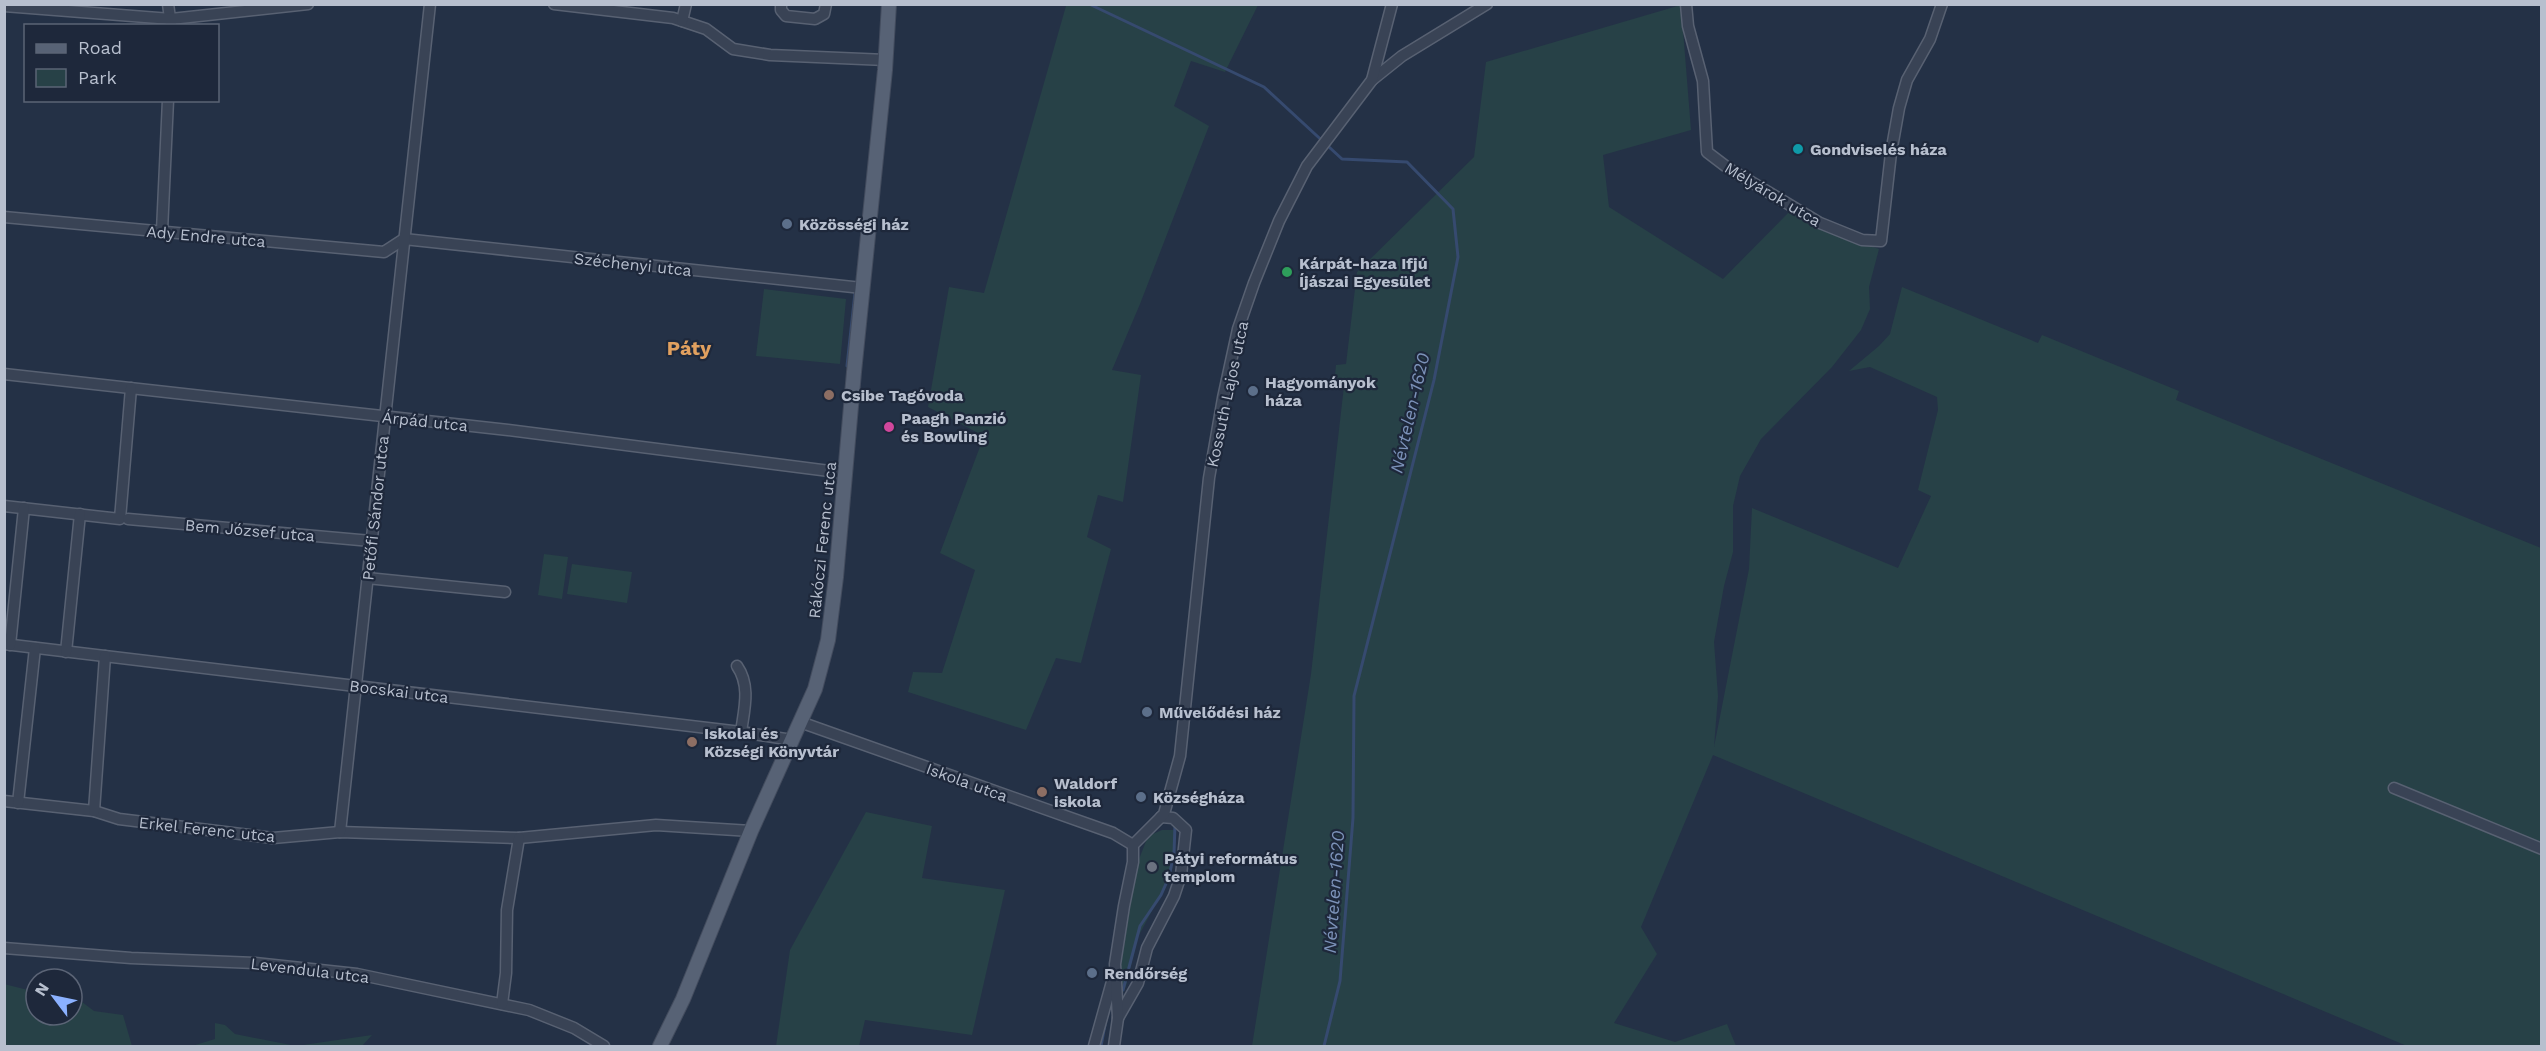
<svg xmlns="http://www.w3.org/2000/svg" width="2546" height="1051" font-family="'Work Sans',sans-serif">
<rect width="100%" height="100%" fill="#243146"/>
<g fill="#274147">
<path d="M 1064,5 L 1258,5 L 1225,72 L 1191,61 L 1174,106 L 1209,126 L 1140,304 L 1112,370 L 1141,375 L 1123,502 L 1098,495 L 1087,537 L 1111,549 L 1081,663 L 1056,658 L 1026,730 L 908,692 L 913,672 L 942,673 L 975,570 L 940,553 L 984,436 L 928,407 L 949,287 L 984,293 L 1066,6 Z"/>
<path d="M 1681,5 L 1691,130 L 1603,155 L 1609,207 L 1723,279 L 1790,211 L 1833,233 L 1879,249 L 1869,287 L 1870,309 L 1861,330 L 1832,367 L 1761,439 L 1740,476 L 1733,506 L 1733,552 L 1724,586 L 1714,642 L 1718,696 L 1714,747 L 1749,569 L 1752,508 L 1898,568 L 1931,496 L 1918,490 L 1938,410 L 1937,397 L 1870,367 L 1849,371 L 1879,346 L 1890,334 L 1902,287 L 2038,343 L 2042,335 L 2179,391 L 2176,400 L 2541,548 L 2541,1046 L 2407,1046 L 1713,755 L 1641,927 L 1657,954 L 1614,1023 L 1675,1042 L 1727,1024 L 1736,1046 L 1252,1046 L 1311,674 L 1344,386 L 1334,386 L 1336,365 L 1346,364 L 1357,272 L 1474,157 L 1486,62 Z"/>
<path d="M 764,289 L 846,299 L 840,364 L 756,356 Z"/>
<path d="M 544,554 L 568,557 L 562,599 L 538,595 Z"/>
<path d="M 572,564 L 632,572 L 627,603 L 567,594 Z"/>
<path d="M 866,812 L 932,826 L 922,878 L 1005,890 L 972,1035 L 865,1020 L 859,1046 L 776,1046 L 790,950 Z"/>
<path d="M 1162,830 L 1176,830 L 1171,875 L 1138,937 L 1126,986 L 1120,999 L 1116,998 L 1136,867 L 1148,836 Z"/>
<path d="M 4,984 L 36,992 L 36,1015 L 72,1015 L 72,985 L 74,996 L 94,1011 L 123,1015 L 132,1046 L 5,1046 Z"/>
<path d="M 215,1023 L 225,1025 L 235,1034 L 296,1046 L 372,1035 L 362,1046 L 192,1046 L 215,1039 Z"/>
</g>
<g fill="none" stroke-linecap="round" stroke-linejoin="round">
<g stroke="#364a6f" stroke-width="3">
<path d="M 1089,4 L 1264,87 L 1342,159 L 1407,162 L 1453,209 L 1458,257 L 1434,380 L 1354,696 L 1353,818 L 1340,981 L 1324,1046"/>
<path d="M 847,366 L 855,293"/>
<path d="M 1123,990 L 1140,926 L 1161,895 L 1169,877 L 1174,853 L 1175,825"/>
<path d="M 1101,1046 L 1105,1025"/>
</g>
<g stroke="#586172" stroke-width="13">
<g id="minor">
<path d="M 168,4 L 171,25"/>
<path d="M 554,4 L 673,18 L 706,29 L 733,49 L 770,55 L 886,60"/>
<path d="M 781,4 L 781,10 L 786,16 L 815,19 L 824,14 L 826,4"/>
<path d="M 1686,4 L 1688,26 L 1703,81 L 1707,152 L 1728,168 L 1820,223 L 1862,240 L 1881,241 L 1891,153 L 1899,108 L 1907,80 L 1930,39 L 1942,4"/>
<path d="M 4,6 L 171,19 L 308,4"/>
<path d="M 682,21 L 686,4"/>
<path d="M 1372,80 L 1402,56 L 1487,4"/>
<path d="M 4,217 L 384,252 L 404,239 L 862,288"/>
<path d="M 162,231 L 168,100"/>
<path d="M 4,374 L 508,430 L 845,473"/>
<path d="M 4,506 L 120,519 L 131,388"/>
<path d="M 128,519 L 371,541"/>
<path d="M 367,578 L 505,592"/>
<path d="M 4,644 L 741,732 L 792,740"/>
<path d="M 10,645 L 24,508"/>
<path d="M 66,652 L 80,514"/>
<path d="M 737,666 C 751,686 744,710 741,732"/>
<path d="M 800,722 L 1113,833 L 1133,845"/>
<path d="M 2394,788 L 2542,849"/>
<path d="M 4,801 L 94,811 L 119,819 L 273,838 L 340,832 L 519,838 L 656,825 L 751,831"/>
<path d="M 18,803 L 35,648"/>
<path d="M 94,811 L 105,656"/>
<path d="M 340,832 L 430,4"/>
<path d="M 4,948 L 131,958 L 255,963 L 357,974 L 529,1010 L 574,1028 L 604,1046"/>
<path d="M 502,1004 L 506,973 L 507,910 L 519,838"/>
<path d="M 1118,1018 L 1138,983 L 1147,948 L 1174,896 L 1181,875 L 1186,830 L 1173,818 L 1161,817"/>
<path d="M 1094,1046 L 1113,978"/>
<path d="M 1114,1046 L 1118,1018 L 1115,964 L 1124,906 L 1133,862 L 1133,845 L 1164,814 L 1180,756 L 1209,478 L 1223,398 L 1238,329 L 1254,283 L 1279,221 L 1307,166 L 1372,80 L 1392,4"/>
</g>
</g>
<g stroke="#434c5e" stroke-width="16">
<path id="major" d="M 660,1046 L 683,999 L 751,831 L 815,689 L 828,640 L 836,577 L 854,372 L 885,70 L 889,4"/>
</g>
<use href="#minor" stroke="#394355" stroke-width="10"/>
<use href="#major" stroke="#576275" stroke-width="14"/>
</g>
<circle fill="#0f9aa8" stroke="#1e283b" stroke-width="2" cx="1798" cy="149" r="6"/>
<g fill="#5c6f8a" stroke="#1e283b" stroke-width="2">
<circle cx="787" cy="224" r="6"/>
<circle cx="1253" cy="391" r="6"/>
<circle cx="1147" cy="712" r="6"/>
<circle cx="1141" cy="797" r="6"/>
<circle cx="1092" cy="973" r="6"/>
</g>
<circle fill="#2e9e5b" stroke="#1e283b" stroke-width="2" cx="1287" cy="272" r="6"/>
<g fill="#8d6e63" stroke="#1e283b" stroke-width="2">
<circle cx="829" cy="395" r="6"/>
<circle cx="692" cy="742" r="6"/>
<circle cx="1042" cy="792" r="6"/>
</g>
<circle fill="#d1479c" stroke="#1e283b" stroke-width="2" cx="889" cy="427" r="6"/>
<circle fill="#6b7280" stroke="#1e283b" stroke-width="2" cx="1152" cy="867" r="6"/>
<g text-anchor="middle" stroke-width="4.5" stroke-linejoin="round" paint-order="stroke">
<g font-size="16" font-weight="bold" fill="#b7bfce" stroke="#1e283b" text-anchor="start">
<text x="1810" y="155">Gondviselés háza</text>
<text x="799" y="230">Közösségi ház</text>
<text x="1299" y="269">Kárpát-haza Ifjú<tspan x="1299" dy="18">Íjászai Egyesület</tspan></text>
<text x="1265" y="388">Hagyományok<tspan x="1265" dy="18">háza</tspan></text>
<text x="841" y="401">Csibe Tagóvoda</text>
<text x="901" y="424">Paagh Panzió<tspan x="901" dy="18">és Bowling</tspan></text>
<text x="1159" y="718">Művelődési ház</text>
<text x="704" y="739">Iskolai és<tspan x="704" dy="18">Községi Könyvtár</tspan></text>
<text x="1054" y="789">Waldorf<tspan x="1054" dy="18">iskola</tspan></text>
<text x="1153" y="803">Községháza</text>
<text x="1164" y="864">Pátyi református<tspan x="1164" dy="18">templom</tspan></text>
<text x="1104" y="979">Rendőrség</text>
</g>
<g font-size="16" fill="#b7bfce" stroke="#1e283b">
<text transform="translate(1773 194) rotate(31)" y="6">Mélyárok utca</text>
<text transform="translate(206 236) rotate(5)" y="6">Ady Endre utca</text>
<text transform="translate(633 264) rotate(6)" y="6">Széchenyi utca</text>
<text transform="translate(1227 394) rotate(-78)" y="6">Kossuth Lajos utca</text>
<text transform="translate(425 421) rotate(6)" y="6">Árpád utca</text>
<text transform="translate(375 508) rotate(-84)" y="6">Petőfi Sándor utca</text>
<text transform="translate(250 530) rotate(5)" y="6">Bem József utca</text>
<text transform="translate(822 540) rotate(-84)" y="6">Rákóczi Ferenc utca</text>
<text transform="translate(399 691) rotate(7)" y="6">Bocskai utca</text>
<text transform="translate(967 782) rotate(20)" y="6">Iskola utca</text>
<text transform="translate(207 829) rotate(6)" y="6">Erkel Ferenc utca</text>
<text transform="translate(310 970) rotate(7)" y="6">Levendula utca</text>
</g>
<g font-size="18" font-style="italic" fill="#7c92b9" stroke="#1e283b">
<text transform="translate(1410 413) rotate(-77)" y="6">Névtelen-1620</text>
<text transform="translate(1334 892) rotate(-86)" y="6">Névtelen-1620</text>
</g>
<g font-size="20" font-weight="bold" fill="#e1a05f" stroke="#1e283b">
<text x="689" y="355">Páty</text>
</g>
</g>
<rect width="2546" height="1051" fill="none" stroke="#b7bfce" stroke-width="12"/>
<rect x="24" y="24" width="195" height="78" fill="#1e283b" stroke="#5b6476" stroke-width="1.5"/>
<rect x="36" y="44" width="30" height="9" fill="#576275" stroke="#5b6476" stroke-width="1.5"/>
<text x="78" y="54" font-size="18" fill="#b7bfce">Road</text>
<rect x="36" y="69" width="30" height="18" fill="#274147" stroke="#5b6476" stroke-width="1.5"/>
<text x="78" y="84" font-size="18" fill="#b7bfce">Park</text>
<g transform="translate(54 997) rotate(302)"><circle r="28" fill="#1e283b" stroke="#5b6476" stroke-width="1.5"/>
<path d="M0-4.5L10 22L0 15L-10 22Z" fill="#8bb1ff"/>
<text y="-9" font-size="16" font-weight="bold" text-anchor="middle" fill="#b7bfce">N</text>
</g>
</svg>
